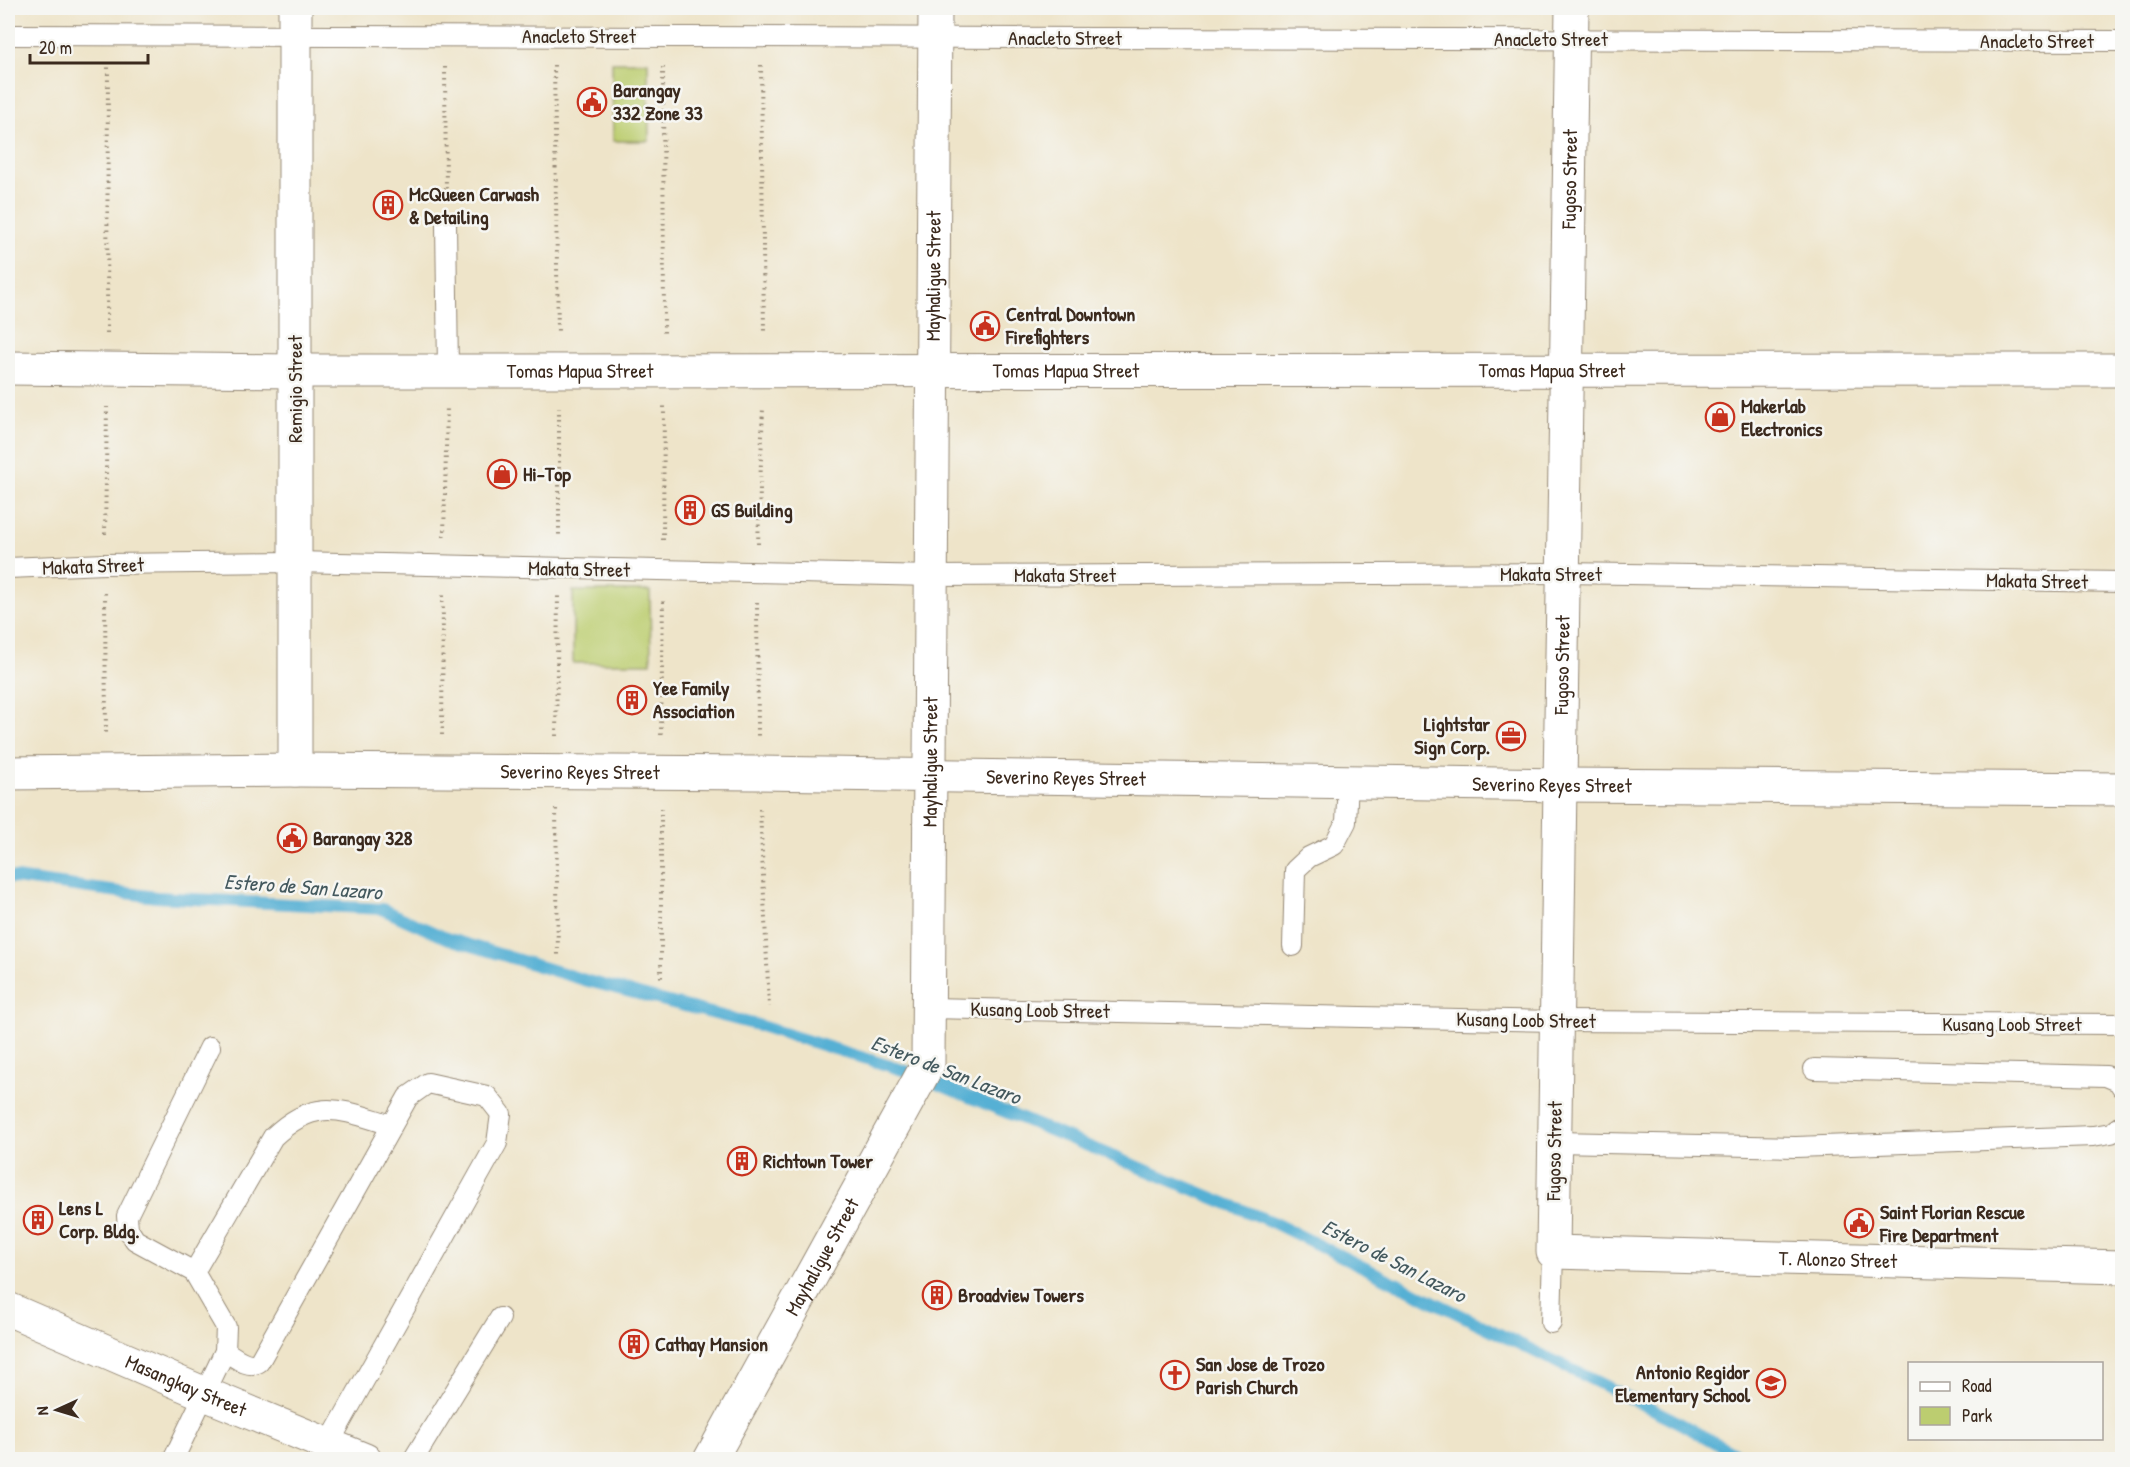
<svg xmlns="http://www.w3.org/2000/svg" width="2130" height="1467" font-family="'Patrick Hand',sans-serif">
<rect width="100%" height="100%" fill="#f6f6f2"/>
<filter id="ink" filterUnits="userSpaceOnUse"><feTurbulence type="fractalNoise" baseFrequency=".0167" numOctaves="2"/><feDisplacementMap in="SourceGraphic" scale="12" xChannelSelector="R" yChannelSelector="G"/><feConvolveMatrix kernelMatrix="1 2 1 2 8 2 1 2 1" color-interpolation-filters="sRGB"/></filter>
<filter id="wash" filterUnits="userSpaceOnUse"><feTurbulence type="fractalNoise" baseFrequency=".008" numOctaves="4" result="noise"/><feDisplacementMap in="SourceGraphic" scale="24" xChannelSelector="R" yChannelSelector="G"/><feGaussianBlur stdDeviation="1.35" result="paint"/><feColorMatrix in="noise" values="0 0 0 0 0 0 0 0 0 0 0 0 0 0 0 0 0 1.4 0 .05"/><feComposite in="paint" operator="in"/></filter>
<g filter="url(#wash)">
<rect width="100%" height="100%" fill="#eee4c9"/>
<g fill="#bccd70" stroke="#7c7c47" stroke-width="1.5">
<path d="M 612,62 L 648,62 L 649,141 L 613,141 Z"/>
<path d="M 573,591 L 650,591 L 651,663 L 573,663 Z"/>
</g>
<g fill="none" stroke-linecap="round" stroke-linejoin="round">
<path stroke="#56b0d4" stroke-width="12" d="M 8,877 L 156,897 L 382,909 L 446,938 L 588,981 L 757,1025 L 906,1071 L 1272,1222 L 1672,1419 L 1747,1460"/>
</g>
</g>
<g filter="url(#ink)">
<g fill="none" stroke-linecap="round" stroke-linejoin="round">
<g stroke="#948774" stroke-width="22">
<g id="service">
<path d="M 8,35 L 2122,41"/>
<path d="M 446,223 L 448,370"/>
<path d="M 8,568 L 105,564 L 295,562 L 932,576 L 1564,573 L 2122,582"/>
<path d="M 1293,946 L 1295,870 L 1309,857 L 1334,845 L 1346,822 L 1348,781"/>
<path d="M 929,1008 L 1556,1021 L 2122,1024"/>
<path d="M 1814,1069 L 2106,1076 L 2118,1081 L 2122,1087"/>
<path d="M 1555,1142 L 1796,1147 L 2093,1136 L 2111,1133 L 2122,1125"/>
<path d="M 194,1272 L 273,1137 C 316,1096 341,1110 392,1125"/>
<path d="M 1551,1323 L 1553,1252"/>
<path d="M 225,1351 C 235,1357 248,1369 259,1362 L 408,1097 L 428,1083 L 487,1096 L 501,1114 L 497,1143 L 328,1445"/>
<path d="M 173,1460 L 225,1351 L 226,1327 L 194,1272 L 135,1240 L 128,1229 L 127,1216 L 210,1047"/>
<path d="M 413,1460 L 500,1318"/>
</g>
</g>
<g stroke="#948774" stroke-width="35">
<g id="minor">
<path d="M 295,770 L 295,8"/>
<path id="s1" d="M 1560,785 L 1553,1252 L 2122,1267"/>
<path id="s2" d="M 710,1460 L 928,1064 L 935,8"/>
</g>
</g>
<g stroke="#948774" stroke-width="35">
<g id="tertiary">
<path id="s3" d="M 8,368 L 296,371 L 2122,370"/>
<path id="s4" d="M 8,773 L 295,770 L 759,773 L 1560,785 L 2122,789"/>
<path id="s5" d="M 1560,785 L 1572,8"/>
<path id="s6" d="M 8,1309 L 205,1394 L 365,1460"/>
</g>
</g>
<g stroke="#948774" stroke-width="4" stroke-dasharray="1.5 4.5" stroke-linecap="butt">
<path d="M 554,65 L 558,334"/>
<path d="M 761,65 L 764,334"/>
<path d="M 445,67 L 446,195"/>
<path d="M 663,67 L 664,336"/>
<path d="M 107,333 L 108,65"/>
<path d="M 559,407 L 559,538"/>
<path d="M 105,534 L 107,407"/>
<path d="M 444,537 L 447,406"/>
<path d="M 663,540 L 664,406"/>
<path d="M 758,544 L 763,407"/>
<path d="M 105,593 L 106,735"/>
<path d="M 757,602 L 758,736"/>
<path d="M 442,735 L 443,595"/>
<path d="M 661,735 L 663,598"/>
<path d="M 556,736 L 558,596"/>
<path d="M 661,808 L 661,982"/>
<path d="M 556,809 L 558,956"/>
<path d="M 760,809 L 769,1007"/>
</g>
<use href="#service" stroke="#fff" stroke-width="20"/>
<use href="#minor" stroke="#fff" stroke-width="33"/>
<use href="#tertiary" stroke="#fff" stroke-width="33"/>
</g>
</g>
<defs>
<g id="civic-ring" transform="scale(1.5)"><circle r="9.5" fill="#f6f6f2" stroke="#c8321e" stroke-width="1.5"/><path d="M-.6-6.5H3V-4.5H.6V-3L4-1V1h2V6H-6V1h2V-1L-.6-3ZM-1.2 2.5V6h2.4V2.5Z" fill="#c8321e"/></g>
<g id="building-ring" transform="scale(1.5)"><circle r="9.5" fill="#f6f6f2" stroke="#c8321e" stroke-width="1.5"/><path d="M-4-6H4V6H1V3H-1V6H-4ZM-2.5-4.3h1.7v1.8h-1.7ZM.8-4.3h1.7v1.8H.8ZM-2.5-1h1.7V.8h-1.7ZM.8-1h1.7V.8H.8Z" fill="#c8321e"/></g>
<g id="shop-ring" transform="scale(1.5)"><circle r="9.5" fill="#f6f6f2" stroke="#c8321e" stroke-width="1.5"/><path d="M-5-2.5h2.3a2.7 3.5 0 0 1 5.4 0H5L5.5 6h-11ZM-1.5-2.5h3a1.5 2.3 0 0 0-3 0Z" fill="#c8321e"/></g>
<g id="office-ring" transform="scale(1.5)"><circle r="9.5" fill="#f6f6f2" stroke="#c8321e" stroke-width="1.5"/><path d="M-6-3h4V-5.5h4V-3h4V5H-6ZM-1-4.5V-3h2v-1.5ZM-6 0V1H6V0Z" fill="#c8321e"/></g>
<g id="church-ring" transform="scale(1.5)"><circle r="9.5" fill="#f6f6f2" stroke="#c8321e" stroke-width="1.5"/><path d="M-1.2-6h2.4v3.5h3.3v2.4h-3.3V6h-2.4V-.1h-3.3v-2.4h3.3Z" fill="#c8321e"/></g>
<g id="school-ring" transform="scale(1.5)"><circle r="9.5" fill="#f6f6f2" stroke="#c8321e" stroke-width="1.5"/><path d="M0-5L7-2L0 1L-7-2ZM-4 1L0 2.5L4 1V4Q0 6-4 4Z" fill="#c8321e"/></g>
</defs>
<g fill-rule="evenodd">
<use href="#civic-ring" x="592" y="102"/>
<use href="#building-ring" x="388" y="205"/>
<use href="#civic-ring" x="985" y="326"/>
<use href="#shop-ring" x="1720" y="417"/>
<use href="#shop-ring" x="502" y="474"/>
<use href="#building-ring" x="690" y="510"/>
<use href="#building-ring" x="632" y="700"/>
<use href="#office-ring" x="1511" y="736"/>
<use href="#civic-ring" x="292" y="838"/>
<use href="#building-ring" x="742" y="1161"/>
<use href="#building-ring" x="38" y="1220"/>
<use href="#civic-ring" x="1859" y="1223"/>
<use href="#building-ring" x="937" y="1295"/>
<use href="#building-ring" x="634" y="1344"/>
<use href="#church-ring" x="1175" y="1375"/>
<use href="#school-ring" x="1771" y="1383"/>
</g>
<g text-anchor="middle" stroke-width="5" stroke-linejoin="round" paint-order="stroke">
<g font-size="20" fill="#3b2a1e" stroke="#f6f6f2">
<text x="579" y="43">Anacleto Street</text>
<text x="1065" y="45">Anacleto Street</text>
<text x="1551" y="46">Anacleto Street</text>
<text x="2037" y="48">Anacleto Street</text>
<text dy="7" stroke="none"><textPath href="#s5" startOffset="606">Fugoso Street</textPath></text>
<text dy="7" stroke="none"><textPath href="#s2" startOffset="1240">Mayhaligue Street</textPath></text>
<text dy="7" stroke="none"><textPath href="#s3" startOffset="572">Tomas Mapua Street</textPath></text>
<text dy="7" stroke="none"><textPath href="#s3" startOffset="1058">Tomas Mapua Street</textPath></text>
<text dy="7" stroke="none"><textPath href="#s3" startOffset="1544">Tomas Mapua Street</textPath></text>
<text transform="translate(295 389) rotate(-90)" y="7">Remigio Street</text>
<text transform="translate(93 566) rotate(-2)" y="7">Makata Street</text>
<text transform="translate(579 569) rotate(1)" y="7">Makata Street</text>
<text x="1551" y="581">Makata Street</text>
<text x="1065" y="582">Makata Street</text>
<text transform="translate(2037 581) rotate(1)" y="7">Makata Street</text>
<text dy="7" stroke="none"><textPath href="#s5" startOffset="120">Fugoso Street</textPath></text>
<text dy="7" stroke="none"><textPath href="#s2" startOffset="754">Mayhaligue Street</textPath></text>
<text dy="7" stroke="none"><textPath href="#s4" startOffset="572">Severino Reyes Street</textPath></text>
<text dy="7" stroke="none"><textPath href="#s4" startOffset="1058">Severino Reyes Street</textPath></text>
<text dy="7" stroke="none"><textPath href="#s4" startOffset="1544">Severino Reyes Street</textPath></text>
<text transform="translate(1040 1010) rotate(1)" y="7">Kusang Loob Street</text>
<text transform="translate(1526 1020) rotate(1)" y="7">Kusang Loob Street</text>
<text x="2012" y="1031">Kusang Loob Street</text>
<text transform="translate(1554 1151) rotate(-89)" y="7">Fugoso Street</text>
<text dy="7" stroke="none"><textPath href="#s2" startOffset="232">Mayhaligue Street</textPath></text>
<text dy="7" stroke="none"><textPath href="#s1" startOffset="752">T. Alonzo Street</textPath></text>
<text dy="7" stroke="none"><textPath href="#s6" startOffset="194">Masangkay Street</textPath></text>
</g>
<g font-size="20" font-weight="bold" fill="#3b2a1e" stroke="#f6f6f2" text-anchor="start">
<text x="613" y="97">Barangay<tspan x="613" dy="23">332 Zone 33</tspan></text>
<text x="409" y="201">McQueen Carwash<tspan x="409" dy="23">&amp; Detailing</tspan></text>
<text x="1006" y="321">Central Downtown<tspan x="1006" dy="23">Firefighters</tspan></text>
<text x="1741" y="413">Makerlab<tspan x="1741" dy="23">Electronics</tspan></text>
<text x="523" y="481">Hi-Top</text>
<text x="711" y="517">GS Building</text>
<text x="653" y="695">Yee Family<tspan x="653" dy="23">Association</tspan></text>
<text x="1490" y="731" text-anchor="end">Lightstar<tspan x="1490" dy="23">Sign Corp.</tspan></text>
<text x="313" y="845">Barangay 328</text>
<text x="763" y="1168">Richtown Tower</text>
<text x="59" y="1215">Lens L<tspan x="59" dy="23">Corp. Bldg.</tspan></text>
<text x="1880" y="1219">Saint Florian Rescue<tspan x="1880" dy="23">Fire Department</tspan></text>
<text x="958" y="1302">Broadview Towers</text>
<text x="655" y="1351">Cathay Mansion</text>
<text x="1196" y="1371">San Jose de Trozo<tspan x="1196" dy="23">Parish Church</tspan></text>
<text x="1750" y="1379" text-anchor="end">Antonio Regidor<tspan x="1750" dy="23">Elementary School</tspan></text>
</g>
<g font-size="21" font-style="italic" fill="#44595e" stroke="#f6f6f2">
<text transform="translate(303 887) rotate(4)" y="7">Estero de San Lazaro</text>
<text transform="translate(946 1070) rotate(21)" y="7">Estero de San Lazaro</text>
<text transform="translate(1394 1261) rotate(27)" y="7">Estero de San Lazaro</text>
</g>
</g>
<rect width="2130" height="1467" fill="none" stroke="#f6f6f2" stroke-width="30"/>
<rect x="1908" y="1362" width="195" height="78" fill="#f6f6f2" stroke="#aba49d" stroke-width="1.5"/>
<rect x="1920" y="1382" width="30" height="9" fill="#ffffff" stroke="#aba49d" stroke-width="1.5"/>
<text x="1962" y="1392" font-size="18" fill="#3b2a1e">Road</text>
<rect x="1920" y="1407" width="30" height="18" fill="#bccd70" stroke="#aba49d" stroke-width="1.5"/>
<text x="1962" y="1422" font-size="18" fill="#3b2a1e">Park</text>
<g transform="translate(57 1410) rotate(266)" stroke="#f6f6f2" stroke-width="4.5" paint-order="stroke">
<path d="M0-4.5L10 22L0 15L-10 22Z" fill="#3b2a1e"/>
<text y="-9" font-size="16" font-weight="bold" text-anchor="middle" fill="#3b2a1e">N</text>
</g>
<path d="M30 54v9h118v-9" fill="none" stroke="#3b2a1e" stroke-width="3"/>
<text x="39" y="54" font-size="18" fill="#3b2a1e" stroke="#f6f6f2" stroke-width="4.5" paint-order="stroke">20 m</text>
</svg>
